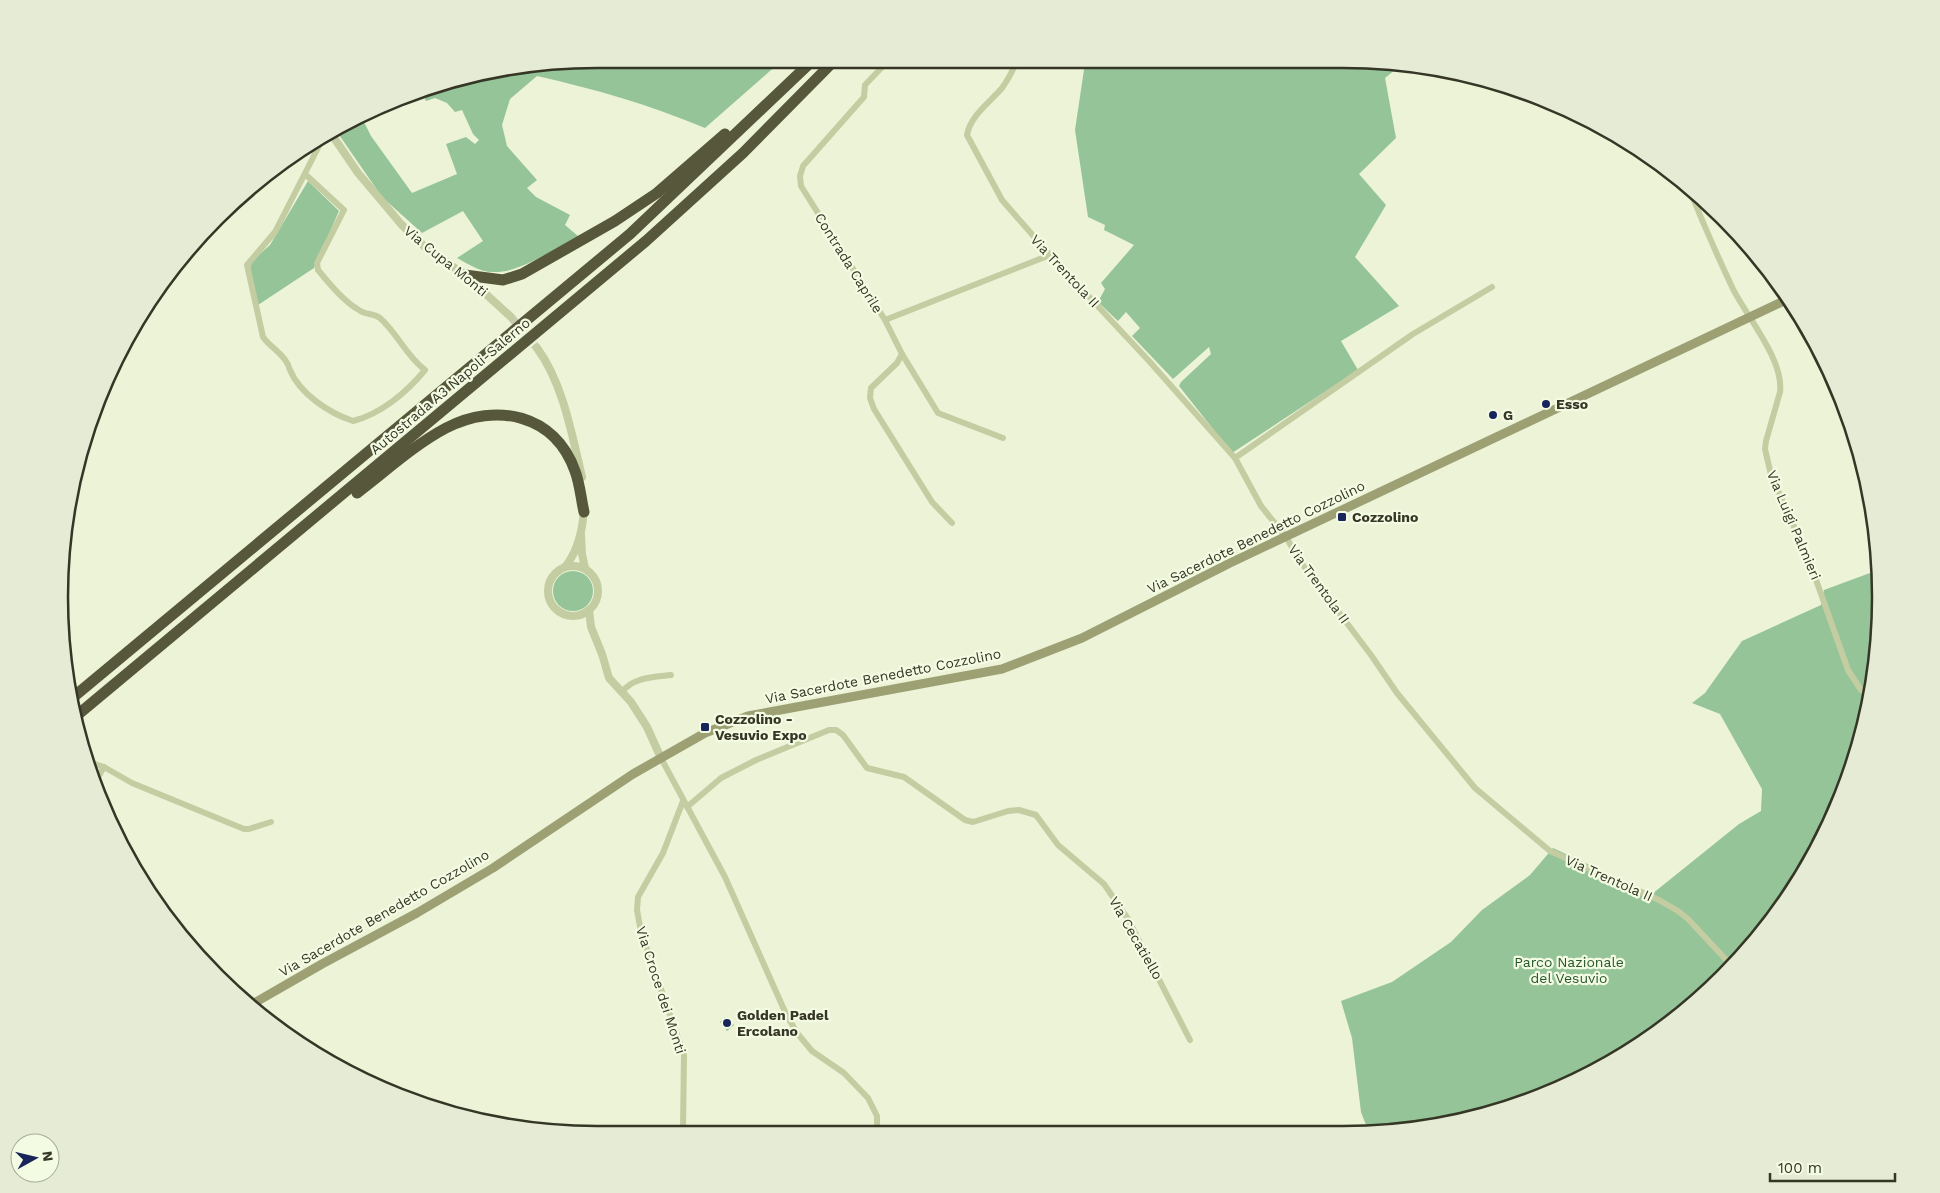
<svg xmlns="http://www.w3.org/2000/svg" width="1940" height="1193" font-family="'Work Sans',sans-serif">
<rect width="100%" height="100%" fill="#ecf3d7"/>
<g fill="#95c499">
<path d="M 526,63 L 779,63 L 705,128 C 650,105 595,89 537,76 L 510,99 L 502,125 L 507,146 L 537,180 L 527,188 L 536,197 L 570,215 L 565,225 L 578,236 C 557,248 517,274 493,272 C 480,272 468,264 457,258 L 483,241 L 463,211 L 422,233 L 382,197 L 335,129 L 357,115 L 362,118 L 371,136 L 412,193 L 457,174 L 446,144 L 466,137 L 475,144 L 479,140 L 473,134 L 462,110 L 455,112 L 447,103 L 435,98 L 426,101 L 420,89 L 430,86 L 433,87 L 444,82 Z"/>
<path d="M 1085,63 L 1399,63 L 1401,65 L 1385,78 L 1396,138 L 1359,174 L 1386,205 L 1355,257 L 1399,306 L 1341,341 L 1358,370 L 1232,453 L 1179,386 L 1181,382 L 1211,354 L 1209,347 L 1173,379 L 1132,336 L 1140,328 L 1126,312 L 1118,321 L 1098,302 L 1105,289 L 1101,283 L 1134,245 L 1104,230 L 1105,225 L 1088,217 L 1075,130 Z"/>
<path d="M 308,181 L 339,211 L 314,268 L 258,305 L 250,267 L 253,260 L 270,245 Z"/>
<path d="M 1878,570 L 1880,631 L 1863,735 L 1826,834 L 1770,924 L 1698,1001 L 1612,1062 L 1516,1106 L 1379,1133 L 1369,1133 L 1361,1112 L 1352,1038 L 1341,1001 L 1392,982 L 1451,942 L 1482,910 L 1530,875 L 1553,848 L 1652,894 L 1739,824 L 1761,811 L 1762,789 L 1720,714 L 1692,703 L 1705,693 L 1742,641 L 1821,605 L 1824,590 Z"/>
<circle cx="573" cy="591" r="20"/>
<path d="M 725,1017 L 727,1020 L 729,1018 L 734,1025 L 727,1031 L 720,1022 Z"/>
</g>
<g fill="none" stroke-linecap="round" stroke-linejoin="round">
<path stroke="#c7cdb3" stroke-width="8" stroke-dasharray="8 4" stroke-linecap="butt" d="M 511,317 L 537,348"/>
<g stroke="#c4cca2" stroke-width="6">
<path d="M 886,63 L 865,85 L 864,97 L 803,166 L 800,176 L 801,186 L 885,320 L 1050,255"/>
<path d="M 1016,63 C 1012,72 1008,80 1002,88 C 990,102 970,116 967,135 L 1002,200 L 1050,255 L 1149,361 L 1235,458 L 1261,506 L 1286,537 L 1300,561 L 1371,655 L 1397,693 L 1475,788 L 1550,851 L 1659,900 L 1678,911 L 1688,919 L 1731,965"/>
<path d="M 305,174 L 344,210 L 317,263 L 318,270 C 329,283 343,301 359,310 C 365,315 374,313 380,318 C 398,334 406,356 425,370 C 407,392 381,414 353,421 C 329,413 300,394 290,370 C 287,364 291,369 287,363 C 282,353 270,347 263,337 L 247,265 L 275,232 L 324,136"/>
<path d="M 1688,186 C 1702,221 1717,255 1733,289 C 1747,317 1784,360 1780,392 L 1766,441 L 1765,449 L 1771,475 L 1809,560 L 1848,670 L 1861,690 L 1870,695"/>
<path d="M 885,320 L 902,354 L 938,413 L 1003,438"/>
<path d="M 902,354 L 897,363 L 871,388 L 870,398 L 874,409 L 932,502 L 952,523"/>
<path d="M 1235,458 L 1413,334 L 1492,287"/>
<path d="M 622,692 C 633,677 654,677 671,675"/>
<path d="M 661,758 L 725,877 L 786,1014 L 797,1033 L 812,1051 L 844,1073 L 868,1098 L 877,1116 L 877,1131"/>
<path d="M 85,761 L 104,767 L 132,783 L 244,829 L 249,829 L 271,822"/>
<path d="M 94,784 L 104,767"/>
<path d="M 687,807 L 721,778 L 756,760 L 829,730 L 836,730 L 843,735 L 867,768 L 904,777 L 965,820 L 973,822 L 1008,811 L 1019,810 L 1036,815 L 1058,845 L 1104,884 L 1128,919 L 1190,1040"/>
<path d="M 683,1130 L 684,1055 L 641,932 L 637,910 L 638,897 L 663,853 L 683,801"/>
</g>
<g stroke="#c4cca2" stroke-width="8">
<path d="M 330,132 L 358,173 L 401,224 L 426,248 L 465,275 L 511,317"/>
<path d="M 537,348 C 563,383 572,435 582,477"/>
<path d="M 581,535 L 582,554 L 585,568"/>
<circle cx="573" cy="591" r="25"/>
<path d="M 566,566 C 578,550 583,528 584,508"/>
<path d="M 589,610 L 591,627 L 602,654 L 609,678 L 631,702 L 647,727 L 661,758"/>
</g>
<path stroke="#9ca073" stroke-width="9" d="M 249,1006 L 322,964 L 417,913 L 493,868 L 633,774 L 705,733 L 748,716 L 1002,669 L 1082,638 L 1230,563 L 1788,299"/>
<g stroke="#57583b" stroke-width="11">
<path d="M 465,275 L 503,280 L 522,274 L 615,221 L 657,193 L 725,134"/>
<path d="M 357,493 C 386,471 414,445 446,428 C 496,402 555,414 575,471 C 580,484 581,499 584,512"/>
<path d="M 71,699 L 630,234 L 810,63"/>
<path d="M 75,717 L 646,241 L 743,153 L 832,63"/>
</g>
</g>
<g fill="#17255b" stroke="#f4fbe3" stroke-width="2">
<circle cx="1546" cy="404" r="5"/>
<circle cx="1493" cy="415" r="5"/>
<rect x="1337" y="512" width="10" height="10" rx="2.5"/>
<rect x="700" y="722" width="10" height="10" rx="2.5"/>
<circle cx="727" cy="1023" r="5"/>
</g>
<g text-anchor="middle" stroke-width="4.5" stroke-linejoin="round" paint-order="stroke">
<g font-size="14" fill="#353625" stroke="#f4fbe3">
<text transform="translate(446 261) rotate(39)" y="5">Via Cupa Monti</text>
<text transform="translate(849 263) rotate(58)" y="5">Contrada Caprile</text>
<text transform="translate(1065 271) rotate(47)" y="5">Via Trentola II</text>
<text transform="translate(450 386) rotate(-40)" y="5">Autostrada A3 Napoli-Salerno</text>
<text transform="translate(1794 525) rotate(67)" y="5">Via Luigi Palmieri</text>
<text transform="translate(1256 537) rotate(-26)" y="5">Via Sacerdote Benedetto Cozzolino</text>
<text transform="translate(1319 584) rotate(54)" y="5">Via Trentola II</text>
<text transform="translate(883 676) rotate(-11)" y="5">Via Sacerdote Benedetto Cozzolino</text>
<text transform="translate(1609 878) rotate(24)" y="5">Via Trentola II</text>
<text transform="translate(384 913) rotate(-30)" y="5">Via Sacerdote Benedetto Cozzolino</text>
<text transform="translate(1136 938) rotate(60)" y="5">Via Cecatiello</text>
<text transform="translate(661 990) rotate(72)" y="5">Via Croce dei Monti</text>
</g>
<g font-size="14" font-weight="bold" fill="#353625" stroke="#f4fbe3" text-anchor="start">
<text x="1556" y="409">Esso</text>
<text x="1503" y="420">G</text>
<text x="1352" y="522">Cozzolino</text>
<text x="715" y="724">Cozzolino -<tspan x="715" dy="16">Vesuvio Expo</tspan></text>
<text x="737" y="1020">Golden Padel<tspan x="737" dy="16">Ercolano</tspan></text>
</g>
<g font-size="14" fill="#26572b" stroke="#f4fbe3">
<text x="1569" y="967">Parco Nazionale<tspan x="1569" dy="16">del Vesuvio</tspan></text>
</g>
</g>
<path d="M0 0H1940V1193H0ZM597 68H1343A529 529 0 0 1 1872 597V597A529 529 0 0 1 1343 1126H597A529 529 0 0 1 68 597V597A529 529 0 0 1 597 68Z" fill="#e5ebd4" fill-rule="evenodd"/>
<path fill="none" stroke="#353625" stroke-width="2.5" d="M597 68H1343A529 529 0 0 1 1872 597V597A529 529 0 0 1 1343 1126H597A529 529 0 0 1 68 597V597A529 529 0 0 1 597 68Z"/>
<g transform="translate(35 1158) rotate(82)"><circle r="24" fill="#f4fbe3" stroke="#a8ac97"/>
<path d="M0-4L9 19L0 12L-9 19Z" fill="#17255b"/>
<text y="-8" font-size="14" font-weight="bold" text-anchor="middle" fill="#353625">N</text>
</g>
<path d="M1770 1173v8h125v-8" fill="none" stroke="#353625" stroke-width="2.5"/>
<text x="1778" y="1173" font-size="15" fill="#353625" stroke="#f4fbe3" stroke-width="4" paint-order="stroke">100 m</text>
</svg>
